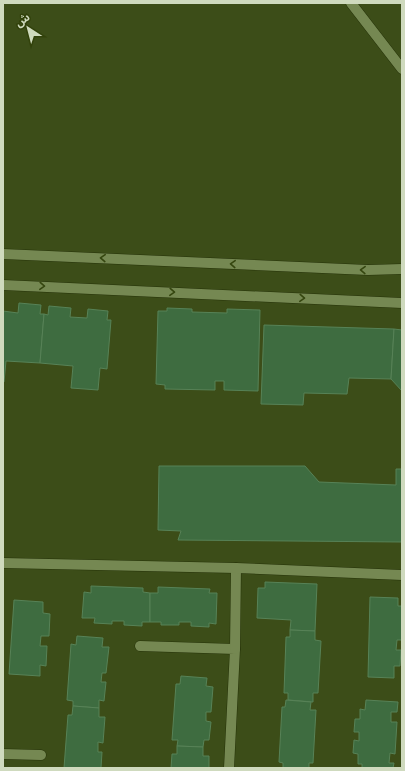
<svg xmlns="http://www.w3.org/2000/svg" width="405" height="771" font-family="Helvetica,'Noto Sans Arabic',sans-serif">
<rect width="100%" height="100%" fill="#3c4d18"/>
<g fill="#3e6c40" stroke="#578257">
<path d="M 19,303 L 41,305 L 40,314 L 44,314 L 40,363 L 6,361 L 4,382 L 3,382 L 3,311 L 18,313 Z"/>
<path d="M 49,306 L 71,308 L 70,317 L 87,318 L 88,309 L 108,311 L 107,320 L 111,320 L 107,369 L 100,368 L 98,390 L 71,388 L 73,366 L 40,363 L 44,314 L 48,315 Z"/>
<path d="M 167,308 L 192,309 L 192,312 L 227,313 L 227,309 L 260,310 L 258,391 L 224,390 L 224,381 L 215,381 L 215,390 L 165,389 L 165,385 L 156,384 L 158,311 L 167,311 Z"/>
<path d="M 264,325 L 394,329 L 391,379 L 349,378 L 347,394 L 304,393 L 303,405 L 261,404 Z"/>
<path d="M 394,329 L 402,330 L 402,391 L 391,379 Z"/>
<path d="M 159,466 L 305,466 L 319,482 L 396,485 L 396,469 L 402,469 L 402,542 L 178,540 L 181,531 L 158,530 Z"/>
<path d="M 265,582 L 317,584 L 315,631 L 290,630 L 291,620 L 257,618 L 258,588 L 265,588 Z"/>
<path d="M 91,586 L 143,588 L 143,592 L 150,593 L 150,622 L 142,622 L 142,626 L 124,625 L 124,621 L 112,621 L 112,624 L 94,623 L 95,618 L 82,618 L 84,592 L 91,593 Z"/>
<path d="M 158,587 L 210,589 L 209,593 L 217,593 L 216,624 L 209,623 L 209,627 L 191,626 L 191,622 L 179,622 L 179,625 L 161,625 L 161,622 L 150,622 L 150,593 L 158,593 Z"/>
<path d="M 370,597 L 398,598 L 398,606 L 402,606 L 402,640 L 397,640 L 396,650 L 401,650 L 400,666 L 394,666 L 394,678 L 368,677 Z"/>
<path d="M 14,600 L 43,602 L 43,613 L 50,614 L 49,636 L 41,636 L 40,646 L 47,646 L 46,666 L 40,665 L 40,676 L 9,674 Z"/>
<path d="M 290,630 L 315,631 L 315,640 L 321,641 L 318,693 L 313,693 L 313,702 L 288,700 L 288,693 L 284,693 L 286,637 L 290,637 Z"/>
<path d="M 77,636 L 103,638 L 102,647 L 109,647 L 106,673 L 102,673 L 101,682 L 106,682 L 104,701 L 99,700 L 99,708 L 73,706 L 73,701 L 67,700 L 71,644 L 76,645 Z"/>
<path d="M 181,676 L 207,678 L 206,686 L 213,687 L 211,712 L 206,712 L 206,721 L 211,722 L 209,740 L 204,740 L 203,747 L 177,746 L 178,740 L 172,740 L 176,684 L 180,684 Z"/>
<path d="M 286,700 L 311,702 L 310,710 L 316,710 L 313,763 L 309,763 L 309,768 L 283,768 L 283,763 L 279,762 L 282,707 L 285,707 Z"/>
<path d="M 366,700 L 398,702 L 397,712 L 391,712 L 391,722 L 397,722 L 395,754 L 390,753 L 389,763 L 394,763 L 393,768 L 362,768 L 362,764 L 358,764 L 358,754 L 353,753 L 354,740 L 359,741 L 359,732 L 354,732 L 355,719 L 360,719 L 360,709 L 365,710 Z"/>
<path d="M 73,706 L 99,708 L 99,717 L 105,717 L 103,743 L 98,742 L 98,752 L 102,752 L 101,768 L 64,768 L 68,715 L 72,715 Z"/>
<path d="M 177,746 L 203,747 L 203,756 L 209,756 L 209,768 L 171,768 L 172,754 L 177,754 Z"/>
</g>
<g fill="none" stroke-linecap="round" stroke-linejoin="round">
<g stroke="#253208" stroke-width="11">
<g id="minor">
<path d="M 351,3 L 402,69"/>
<path d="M 140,646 L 235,649 L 229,768"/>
<path d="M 235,649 L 236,568"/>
<path d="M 3,754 L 41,755"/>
</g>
</g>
<g stroke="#253208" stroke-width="11">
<path id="tertiary" d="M 3,563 L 236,568 L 402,575"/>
</g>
<g stroke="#253208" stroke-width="11">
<g id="secondary">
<path d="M 3,254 L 368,270 L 402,269"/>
<path d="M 3,285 L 402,303"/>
</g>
</g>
<use href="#minor" stroke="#758852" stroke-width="10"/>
<use href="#tertiary" stroke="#758852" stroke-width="10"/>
<use href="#secondary" stroke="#758852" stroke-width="10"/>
</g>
<defs><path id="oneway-chevron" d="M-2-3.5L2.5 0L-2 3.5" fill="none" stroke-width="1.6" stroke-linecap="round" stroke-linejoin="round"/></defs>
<g stroke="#35460f">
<use href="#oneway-chevron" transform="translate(103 258) rotate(-177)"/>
<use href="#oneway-chevron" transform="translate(233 264) rotate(-177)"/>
<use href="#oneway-chevron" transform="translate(363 270) rotate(-178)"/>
<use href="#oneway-chevron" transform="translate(42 286) rotate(3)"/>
<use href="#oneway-chevron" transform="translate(172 292) rotate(3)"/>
<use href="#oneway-chevron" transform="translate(302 298) rotate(3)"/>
</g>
<rect width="405" height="771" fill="none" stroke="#cfdabe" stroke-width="8"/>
<g transform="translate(28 28) rotate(324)" stroke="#32420b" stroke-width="3" paint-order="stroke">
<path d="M0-3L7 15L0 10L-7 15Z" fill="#cfdabe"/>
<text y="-6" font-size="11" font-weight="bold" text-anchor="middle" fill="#cfdabe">ش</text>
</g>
</svg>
